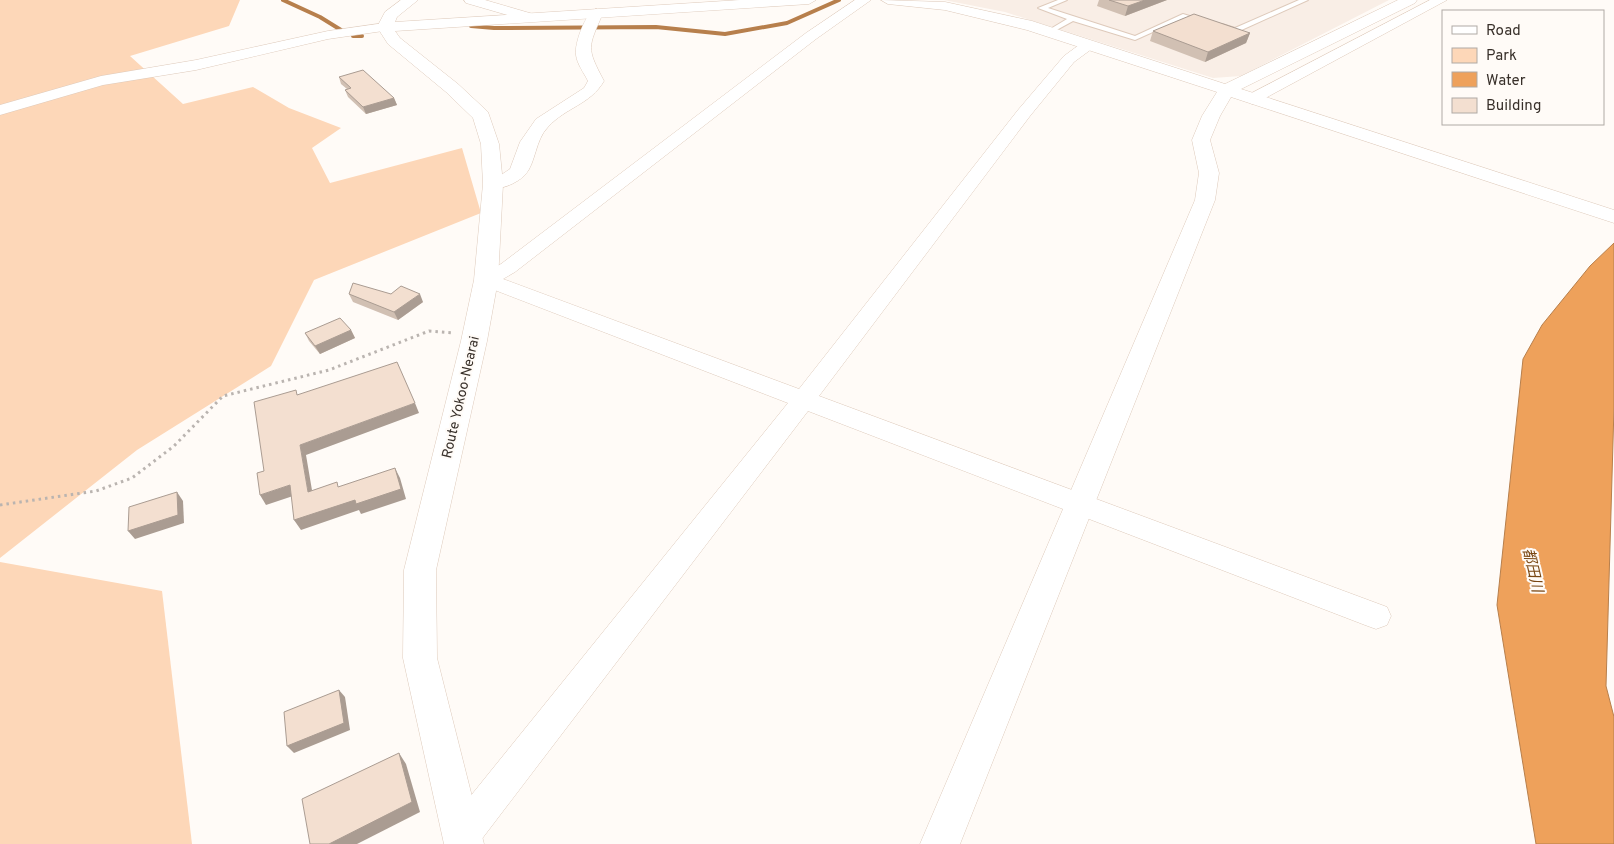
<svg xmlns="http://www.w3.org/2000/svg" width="1614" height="844" font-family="Overpass,'Noto Sans JP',sans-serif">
<rect width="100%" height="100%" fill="#fffbf7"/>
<path fill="#f9eee6" d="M 944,0 L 1389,0 L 1241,76 L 1213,78 L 1005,12 Z"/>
<g fill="#fdd7b8">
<path d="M 0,0 L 240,0 L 229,26 L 130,56 L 183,104 L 253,87 L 289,108 L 341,128 L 312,148 L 330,183 L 462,148 L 481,213 L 314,280 L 271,366 L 137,450 L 0,558 Z"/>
<path d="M 0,562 L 162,591 L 192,844 L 0,844 Z"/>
</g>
<path fill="#eea15b" stroke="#b77f4c" d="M 1614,243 L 1614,407 L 1606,686 L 1614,717 L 1614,844 L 1536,844 L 1497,605 L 1523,359 L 1542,325 L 1590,266 Z"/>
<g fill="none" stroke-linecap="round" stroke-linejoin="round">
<g stroke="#b77f4c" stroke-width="4">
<path d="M 283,0 L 320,17 L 341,30"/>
<path d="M 471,26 L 494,28 L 656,27 L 725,34 L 787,23 L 839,0"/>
<path d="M 353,36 L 362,36"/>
</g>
<g stroke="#decabb" stroke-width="2">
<g id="lane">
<path d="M 1058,0 L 1067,0 L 1048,8 L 1135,36 L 1183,14 L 1206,21 L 1203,23 L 1184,18 L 1135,40 L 1073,21 L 1051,33 L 1047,33 L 1047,31 L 1067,19 L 1038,8 Z"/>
<path d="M 1299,0 L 1308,0 L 1237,32 L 1233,32 L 1219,26 L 1222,24 L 1235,28 Z"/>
</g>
</g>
<g stroke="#decabb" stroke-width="1">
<g id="street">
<path d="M 464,0 L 485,0 L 533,14 L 535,17 L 528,21 L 466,3 Z"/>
<path d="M 855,0 L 871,0 L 816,39 L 515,272 L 503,279 L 799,389 L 1018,110 L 1064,56 L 1083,42 L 1093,42 L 1095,45 L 1093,48 L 1074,62 L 1030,116 L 819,396 L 1387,607 L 1391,616 L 1387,625 L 1376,629 L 1365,625 L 808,411 L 478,844 L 446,844 L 443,837 L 448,824 L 788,403 L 479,284 L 475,280 L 479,276 L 501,264 L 806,33 Z"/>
<path d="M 1430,0 L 1447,0 L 1258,102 L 1252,104 L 1244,99 L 1246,96 Z"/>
<path d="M 596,9 L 603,13 C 588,48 586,47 604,81 C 590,105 566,107 548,127 C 535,140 536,163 525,175 C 516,184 499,191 487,188 L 484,184 L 487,180 L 498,177 L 510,169 L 520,142 L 536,119 L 584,88 L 588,81 C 584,73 577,64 576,55 C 574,44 586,11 596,9 Z"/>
<path d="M 385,23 L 392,27 L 390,30 L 328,39 L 196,70 L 103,85 L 0,115 L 0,105 L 101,76 L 196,60 L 328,31 Z"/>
</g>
</g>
<g stroke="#decabb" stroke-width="1">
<g id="secondary">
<path d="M 401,0 L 418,0 L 397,17 L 395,22 L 740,0 L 816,0 L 809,4 L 395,31 L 400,38 L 458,84 L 488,112 L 499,144 L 503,184 L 498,280 L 487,341 L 436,570 L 437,658 L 484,844 L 444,844 L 403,658 L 404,570 L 461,341 L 474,280 L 483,184 L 481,144 L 473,118 L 446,92 L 388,44 L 377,27 L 385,12 Z"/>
<path d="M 881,0 L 945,2 L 1032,21 L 1225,84 L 1398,0 L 1417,0 L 1415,3 L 1241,89 L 1614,210 L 1614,223 L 1231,97 L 1220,116 L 1210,140 L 1219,173 L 1215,200 L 960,844 L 920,844 L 1195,200 L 1199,173 L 1192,140 L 1202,116 L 1217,92 L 1027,30 L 945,10 L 888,4 Z"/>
</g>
</g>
<path stroke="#bab4b0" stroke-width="3" stroke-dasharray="2.5 4" stroke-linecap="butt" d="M 0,505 L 96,491 L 132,478 L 174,446 L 223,396 L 329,370 L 429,331 L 453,333"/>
<use href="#lane" fill="#fff" fill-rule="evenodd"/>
<use href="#street" fill="#fff" fill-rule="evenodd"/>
<use href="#secondary" fill="#fff" fill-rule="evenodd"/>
</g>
<g fill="#d1c0b3">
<path d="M 1099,0 L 1167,0 L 1125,16 L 1097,6 Z"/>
<path d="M 1153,31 L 1250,33 L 1246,43 L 1205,62 L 1150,41 Z"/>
<path d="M 339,77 L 394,98 L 397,105 L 366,114 L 348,97 L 345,90 L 347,89 L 341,84 Z"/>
<path d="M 349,294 L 391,294 L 423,302 L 398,320 L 353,302 Z"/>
<path d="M 351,330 L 355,338 L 320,354 L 309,341 L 305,333 Z"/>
</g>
<g fill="#aa9c92">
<path d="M 1145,0 L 1167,0 L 1125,16 L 1128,6 Z"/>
<path d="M 1250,33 L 1246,43 L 1205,62 L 1208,52 Z"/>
<path d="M 394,98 L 397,105 L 366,114 L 363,107 Z"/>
<path d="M 420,294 L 423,302 L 398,320 L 394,312 Z"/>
<path d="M 351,330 L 355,338 L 320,354 L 315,346 Z"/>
<path d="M 415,403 L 419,413 L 306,455 L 314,502 L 308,492 L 300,445 Z"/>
<path d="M 395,468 L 400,478 L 406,499 L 361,514 L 359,510 L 301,530 L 294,520 Z"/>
<path d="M 290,485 L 296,495 L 266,505 L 260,495 Z"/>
<path d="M 177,492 L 183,501 L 184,523 L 135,539 L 128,531 Z"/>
<path d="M 339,690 L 345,697 L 350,730 L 294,753 L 287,746 Z"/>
<path d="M 399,753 L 406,764 L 420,812 L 357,844 L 329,844 Z"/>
</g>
<g fill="#f3dfd0" stroke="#aa9c92">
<path d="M 1109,0 L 1145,0 L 1128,6 Z"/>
<path d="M 1194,14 L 1250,33 L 1208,52 L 1153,31 Z"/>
<path d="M 363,70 L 394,98 L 363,107 L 345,90 L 351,88 L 339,77 Z"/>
<path d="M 353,283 L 391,294 L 401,286 L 420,294 L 394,312 L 349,294 Z"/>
<path d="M 340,318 L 351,330 L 315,346 L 305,333 Z"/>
<path d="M 397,362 L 415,403 L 300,445 L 308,492 L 337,482 L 338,487 L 395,468 L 401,489 L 356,504 L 355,500 L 294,520 L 290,485 L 260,495 L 257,473 L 264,471 L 254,402 L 296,390 L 297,395 Z"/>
<path d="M 177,492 L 178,515 L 128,531 L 129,507 Z"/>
<path d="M 339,690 L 344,723 L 287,746 L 284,712 Z"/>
<path d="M 399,753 L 412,802 L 329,844 L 310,844 L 302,799 Z"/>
</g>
<g text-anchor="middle" stroke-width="4" stroke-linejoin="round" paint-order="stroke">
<g font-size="14" fill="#38302a" stroke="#fffbf7">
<text transform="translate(460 397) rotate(-77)" y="5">Route Yokoo-Nearai</text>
</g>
<g font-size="15" font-style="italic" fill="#794713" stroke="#fffbf7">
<text transform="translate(1533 570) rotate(77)" y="5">都田川</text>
</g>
</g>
<rect x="1442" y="10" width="162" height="115" fill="#fffbf7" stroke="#afaaa5"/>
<rect x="1452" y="26" width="25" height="8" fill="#ffffff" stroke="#afaaa5"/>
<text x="1486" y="35" font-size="15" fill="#38302a">Road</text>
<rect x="1452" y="48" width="25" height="15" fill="#fdd7b8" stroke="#afaaa5"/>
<text x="1486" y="60" font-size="15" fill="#38302a">Park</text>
<rect x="1452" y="72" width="25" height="15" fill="#eea15b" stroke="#afaaa5"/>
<text x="1486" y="85" font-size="15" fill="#38302a">Water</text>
<rect x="1452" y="98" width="25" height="15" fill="#f3dfd0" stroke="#afaaa5"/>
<text x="1486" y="110" font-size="15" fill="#38302a">Building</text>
</svg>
